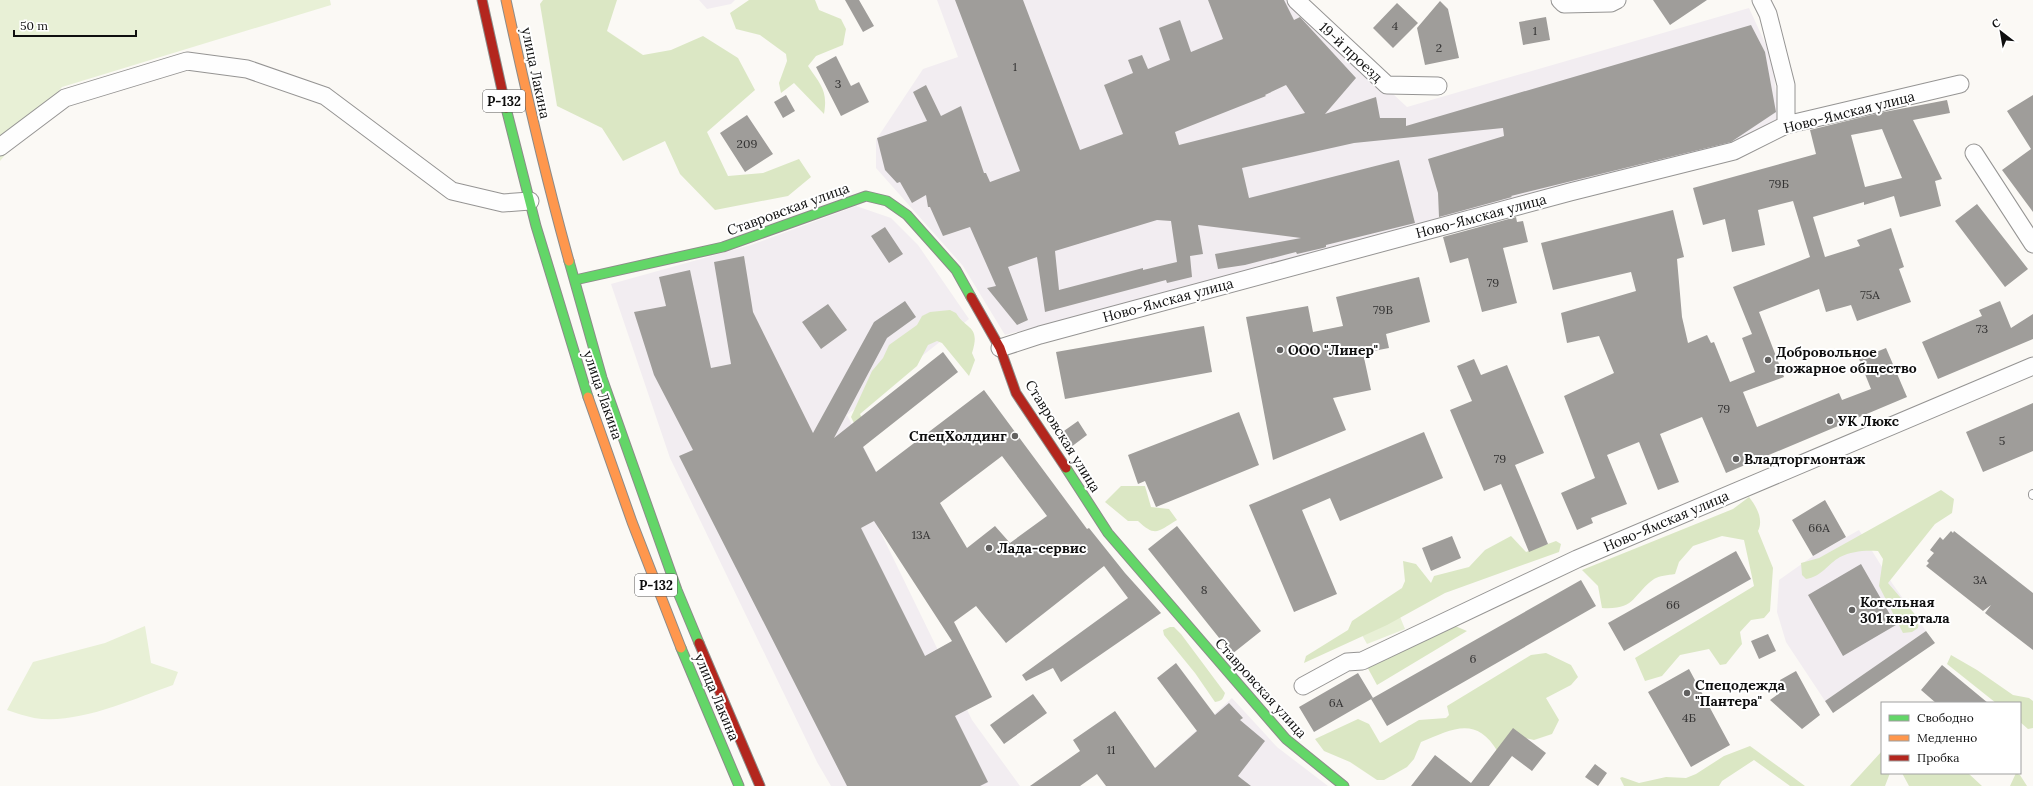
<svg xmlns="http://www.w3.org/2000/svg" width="2033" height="786" viewBox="0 0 2033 786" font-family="Lora,serif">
  <rect width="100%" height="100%" fill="#fbf9f5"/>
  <path fill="#f2edf1" d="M699,0h36l-4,4 -24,5z
    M937,0h355l115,107 342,-99 23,50 7,62 -44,25 -730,190 -42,-69 -87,-98v-28l47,-71 35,-12z
    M856,206l35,12 27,27 51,74 -122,96 42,81 -11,31 94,193 48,66h-189l-14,-24 -147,-304 -59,-174 140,-39z
    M1859,530l33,53 34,48 -101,70 -39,-59 -9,-30 2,-32 34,-24z
    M1232,698l45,49 51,39h-193z"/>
  <path fill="#e8f0d6" d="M0,0h330l1,5 -269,82 -62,74z
    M1396,607l9,22 -38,15 -10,-18z
    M145,626l6,37 27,9 -5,13c-40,14 -95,40 -139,33 -9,-2 -18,-5 -27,-8l26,-48 72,-19z"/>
  <path fill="#dbe7c4" d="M543,0h74l-10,31 36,24 28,-5 32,-14 35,22 17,32 -48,42 21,44 35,-3 36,-14 12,18 -23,19 -73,14 -35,-36 -15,-33 -42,20 -21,-33 -45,-22 -17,-102z
    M749,0h66l4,10 22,9 5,10 -3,16 -27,11 -8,10c13,19 20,25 16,48l-30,-31 -13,10 -2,-10 8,-22 -1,-7 -26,-19 -24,-6 -6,-16z
    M950,310l6,3c10,17 25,12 16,40l3,7 -6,16 -27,-33 -5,-2 -9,4 -11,21 -57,48 9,20 -5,9 -13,-26 21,-46 11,-13 6,-13 28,-20 5,-9 8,-4z
    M1121,486h24l6,21 18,2 8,11c-19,11 -21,18 -39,1h-10l-23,-19z
    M1941,490l13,9 -2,14 -17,11 -47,59 31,36 -1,9 -6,4 -9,1 -24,-47 4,-27 -5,-8c-13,-1 -26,0 -38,6 -12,7 -19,20 -34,22l-4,-4 -1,-12 18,-5z
    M1749,497c7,9 15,22 9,34l15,37 -3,43 -6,7 -13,2 -11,12 2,12 -16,20 -6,1 -11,-16 -29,6 -18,21 -17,5 -10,-23 119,-72 -10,-46 -22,-4 -29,10 -14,16 -4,12c-7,1 -16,2 -21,5 -22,16 -18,31 -52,29l-4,-22 -16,-16 151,-61z
    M1511,536l15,16 30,-11 5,3 -2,8 -114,41 -58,32 -83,38 2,-7 42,-26 4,-9 50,-33 3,-7 -2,-20 13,3 15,19 3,-7 35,-9 16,-17z
    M1455,626l12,5 -90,54 -12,-22z
    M1170,627h4l7,7 44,59c-2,6 -3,8 -10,9l-20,-29 -31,-38 -1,-5z
    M1546,653l25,12 7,12 -7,8 -25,13 13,22 -7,14 -18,6 -18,-4 -18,16c-22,-37 -45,-23 -77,-10l-7,17 -7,8 -23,13h-7l-27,-18 -26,-11 -9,-12 43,-20 11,5 11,19 39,-23 27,-2 3,-3 -2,-9 84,-51z
    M1951,655l26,15 36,25 16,3 4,3v27l-5,1 -8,-7v-19h-24l-49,-39z
    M1750,746l55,40h-15l-36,-26 -32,21 -3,5h-95l-4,-8 2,-1 17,6 27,-6 20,1 10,-4 28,-18z
    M1882,751v22h8l-5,13h-35z
    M1902,773h66l14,13h-73z
    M2016,773l4,2 7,11h-17z"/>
  <path fill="#9f9d9a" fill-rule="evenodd" d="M845,0h14l15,26 -11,6z
    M955,0h68l57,150 43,-16 -19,-49 29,-12 -5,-13 14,-5 6,14 22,-9 -11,-32 21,-8 11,32 32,-13 -15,-39h76l10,20 6,-3 56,61 -31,36 51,-17 4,21h26v8l345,-101 14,27 11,60 -45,30 -220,54 1,1 -73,20 -1,-24 -10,-34 76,-23 -1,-8 -149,15 -112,25 7,30 150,-38 16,63 -89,22v2l-3,1 -26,6 -1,-2 -51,13 -27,4 -3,-15 86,-16 -103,-13 5,29 -13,2 2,21 -25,6 -1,-3 -121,32 -8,-55 -29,10 20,53 -11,5 -30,-37 9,-2 -26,-59 -27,9 -13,-29h-2l-2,-12 -14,8 -12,-21 -3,1 -12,-13 -8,-32 50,-17 -14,-29 13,-7 15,31 20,-10 23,67h2l4,9 30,-11zM1286,85l19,28 -126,32 -4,-13 91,-36 -1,-1zM1157,220l14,1 6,41 -34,8v-2l-84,22 -4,-39z
    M1653,0h54l-37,25z
    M1440,1l8,8 11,49 -34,7 -8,-37z
    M1397,3l21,20 -25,25 -20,-20z
    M1546,17l4,23 -27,5 -4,-23z
    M836,56l15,30 8,-4 10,20 -28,14 -25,-49z
    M786,95l9,16 -12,7 -9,-16z
    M2033,95v117l-31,-42 29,-21 -24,-38z
    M1947,100l3,13 -37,7 29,59 -7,2 6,25 -41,11 -6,-21 -30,9v-3l-51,15 12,40 35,-11 -3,-6 34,-12 13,39 -5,2 12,33 -54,19 -6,-16 -25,7 -7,-23 -60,23 25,65 -41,15 14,35 82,-34 3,7 29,-11 -12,-30 27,-11 21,49 -181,76 -24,-56 -42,17 19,48 -21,8 -19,-48 -32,13 20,49 -36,14 2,5 -16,7 -16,-37 34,-15 -31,-82 50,-23 -15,-37 -32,7 -6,-30 75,-22 -5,-19 -78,18 -12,-47 132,-33 11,47 -7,2 5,58 6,26 19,-8 4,8 3,-1 16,40 25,-10 -13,-34 10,-4 -19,-47 77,-30 -17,-56 -35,9 7,35 -33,7 -7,-33 -22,6 -10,-37 123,-34 -6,-24 69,-17zM1882,129l20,49 -37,9 -14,-52z
    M747,115l26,39 -28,18 -25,-39z
    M1977,204l51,65 -23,18 -50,-66z
    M1516,217l1,5 6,-1 5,21 -25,6 14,55 -35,9 -14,-54 -18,5 -7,-26z
    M885,227l18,27 -14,9 -18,-27z
    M744,256l9,56 60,121 61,-111 31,-21 11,16 -29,21 -53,100 109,-86 15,20 -95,75 13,25 108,-82 103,139 2,-1 36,45 36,40 -100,69 -8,-14 -27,13 -4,-6 106,-77 -24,-32 -98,77 -30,-37 -22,16 38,75 -37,19 33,66 -8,4h-133l-168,-330 14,-6 -39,-75 -20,-63 32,-6 -7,-29 31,-7 21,98 20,-4 -17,-102zM1002,456l45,60 -37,27 -15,-17 -28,22 -27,-45zM874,521l78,120 -27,15 -64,-128z
    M1419,277l11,45 -44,12 3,14 -26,5 8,37 -38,8 13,32 -73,30 -27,-143 62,-11 5,26 30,-6 -7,-29z
    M2000,301l11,27 22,-14v25l-95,40 -16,-37 60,-26 -3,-6z
    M828,304l19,26 -26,19 -19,-27z
    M1204,326l8,46 -147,27 -9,-47z
    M1474,359l7,16 26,-10 37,88 -29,12 33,79 -19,8 -28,-68 -17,7 -34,-81 22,-9 -15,-35z
    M2033,403v48l-50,21 -17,-40z
    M1239,412l20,53 -103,42 -11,-26 -7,3 -10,-29z
    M1078,421l9,14 -16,12 -10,-14z
    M1424,432l19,46 -103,43 -10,-23 -28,12 35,84 -43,18 -45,-107z
    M1825,500l21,37 -33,19 -21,-36z
    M1177,526l84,105 -29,23 -84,-105z
    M1951,531l2,2 1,-2 79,62v57l-48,-37 6,-8 -8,6 -57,-45 3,-3 -2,-2 7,-8 -4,-3 10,-13 3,3z
    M1452,536l9,22 -30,13 -9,-23z
    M1736,551l15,28 -127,72 -16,-28z
    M1861,564l35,61 -53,31 -35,-61z
    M1581,580l15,26 -209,120 -16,-27z
    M1926,631l9,12 -102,70 -8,-12z
    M1768,634l8,17 -17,8 -8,-18z
    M1176,663l39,52 14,-12 14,15 -3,2 25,21 -27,35 13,10h-145l-9,-12 -17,12h-50l50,-35 -7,-11 42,-29 40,57 42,-37 -40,-53z
    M1942,665l46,38h-52l-15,-13z
    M1689,669l41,76 -39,22 -43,-75z
    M1796,671l24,44 -18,14 -32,-29 14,-10 -4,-10z
    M1358,673l15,25 -59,34 -15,-25z
    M1033,694l14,19 -43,31 -14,-19z
    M1513,728l33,25 -14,18 -20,-15 -23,30h-78l24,-31 36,28z
    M1595,764l12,9 -9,13 -13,-9z"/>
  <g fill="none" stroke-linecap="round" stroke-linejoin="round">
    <defs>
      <path id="lane" d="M2033,495v-1"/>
      <path id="street" d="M1296,0l91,85 51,1
        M1560,0l4,4 47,-1 6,-3
        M1761,0l7,14 18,71v40
        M0,147l65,-49 122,-37 60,8 78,27 127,95 51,12 27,-2
        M1974,153l59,91
        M1000,348l40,-13 530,-143 164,-41 52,-26 174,-41
        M1303,686l44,-24 15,-1 215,-102 456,-193"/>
      <path id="fast" d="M506,108l30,118 52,171
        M569,261l33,117 75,212 22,53
        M575,280l148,-33 143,-51 21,5 20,14 49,55 15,27
        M1066,468l42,65 178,206 58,47
        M681,648l58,138"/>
      <path id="slow" d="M506,0c19,88 39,175 63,261
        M588,397l44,125 49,126"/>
      <path id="jam" d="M482,0l24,108
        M971,297l29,51 16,45 50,75
        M699,643l61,143"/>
    </defs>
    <use href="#lane" stroke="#959493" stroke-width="10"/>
    <use href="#street" stroke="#959493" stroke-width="19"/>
    <use href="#fast" stroke="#8c8b89" stroke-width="11"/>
    <use href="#slow" stroke="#8c8b89" stroke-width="11"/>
    <use href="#jam" stroke="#8c8b89" stroke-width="11"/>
    <use href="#lane" stroke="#fefefe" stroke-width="8"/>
    <use href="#street" stroke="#fefefe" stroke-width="17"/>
    <use href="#fast" stroke="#63d668" stroke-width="9"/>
    <use href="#slow" stroke="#ff974d" stroke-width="9"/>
    <use href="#jam" stroke="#b3261e" stroke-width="9"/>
  </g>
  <g fill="#626160" stroke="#fff" stroke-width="1.5">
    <circle cx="1280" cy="350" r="4"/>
    <circle cx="1768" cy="360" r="4"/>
    <circle cx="1830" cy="421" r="4"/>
    <circle cx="1015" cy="436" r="4"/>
    <circle cx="1736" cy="459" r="4"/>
    <circle cx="989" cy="548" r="4"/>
    <circle cx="1852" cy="610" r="4"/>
    <circle cx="1687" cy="693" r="4"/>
  </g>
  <g text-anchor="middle" stroke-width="4" stroke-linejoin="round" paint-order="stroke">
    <g font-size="12" fill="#333232">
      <text x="1395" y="30">4</text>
      <text x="1535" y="35">1</text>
      <text x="1439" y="52">2</text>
      <text x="1015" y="71">1</text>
      <text x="838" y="88">3</text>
      <text x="747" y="148">209</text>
      <text x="1779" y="188">79Б</text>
      <text x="1493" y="287">79</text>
      <text x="1870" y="299">75А</text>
      <text x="1383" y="314">79В</text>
      <text x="1982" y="333">73</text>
      <text x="1724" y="413">79</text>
      <text x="2002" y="445">5</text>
      <text x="1500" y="463">79</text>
      <text x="1819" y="532">66А</text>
      <text x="921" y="539">13А</text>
      <text x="1980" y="584">3А</text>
      <text x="1204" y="594">8</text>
      <text x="1673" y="609">66</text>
      <text x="1473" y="663">6</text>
      <text x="1336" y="707">6А</text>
      <text x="1689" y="722">4Б</text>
      <text x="1111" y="754">11</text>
    </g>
    <g fill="#fff" stroke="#575757" stroke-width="1">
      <rect x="483" y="90" width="42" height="22" rx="3"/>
      <rect x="635" y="574" width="42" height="22" rx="3"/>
    </g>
    <g font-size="13" font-weight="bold" fill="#0f0f0f">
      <text x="504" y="106">Р-132</text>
      <text x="656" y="590">Р-132</text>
    </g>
    <g font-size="14" fill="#0f0f0f" stroke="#fff">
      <text transform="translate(1351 52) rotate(43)" y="5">19-й проезд</text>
      <text transform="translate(536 73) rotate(78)" y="5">улица Лакина</text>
      <text transform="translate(1849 112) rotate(-14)" y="5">Ново-Ямская улица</text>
      <text transform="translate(788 209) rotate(-20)" y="5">Ставровская улица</text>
      <text transform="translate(1481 216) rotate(-15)" y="5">Ново-Ямская улица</text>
      <text transform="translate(1168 300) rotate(-15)" y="5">Ново-Ямская улица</text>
      <text transform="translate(603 395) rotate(71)" y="5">улица Лакина</text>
      <text transform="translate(1063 436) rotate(58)" y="5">Ставровская улица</text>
      <text transform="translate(1666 521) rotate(-23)" y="5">Ново-Ямская улица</text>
      <text transform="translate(1261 688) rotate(48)" y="5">Ставровская улица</text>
      <text transform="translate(717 697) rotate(67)" y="5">улица Лакина</text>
    </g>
    <g font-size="14" font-weight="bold" fill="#0f0f0f" stroke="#fff" text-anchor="start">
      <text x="1288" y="355">ООО "Линер"</text>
      <text x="1776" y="357">Добровольное<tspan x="1776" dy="16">пожарное общество</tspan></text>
      <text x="1838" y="426">УК Люкс</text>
      <text x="1007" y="441" text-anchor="end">СпецХолдинг</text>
      <text x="1744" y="464">Владторгмонтаж</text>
      <text x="997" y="553">Лада-сервис</text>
      <text x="1860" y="607">Котельная<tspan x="1860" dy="16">301 квартала</tspan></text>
      <text x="1695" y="690">Спецодежда<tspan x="1695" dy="16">"Пантера"</tspan></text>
    </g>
  </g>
  <rect x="1881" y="702" width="140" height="72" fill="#ffffff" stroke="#9f9f9f"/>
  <rect x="1889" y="715" width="20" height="6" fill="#63d668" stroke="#9f9f9f"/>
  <text x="1917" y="722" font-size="12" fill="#0f0f0f">Свободно</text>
  <rect x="1889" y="735" width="20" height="6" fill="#ff974d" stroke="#9f9f9f"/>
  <text x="1917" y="742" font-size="12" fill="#0f0f0f">Медленно</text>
  <rect x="1889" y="755" width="20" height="6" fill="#b3261e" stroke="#9f9f9f"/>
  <text x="1917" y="762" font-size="12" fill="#0f0f0f">Пробка</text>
  <g transform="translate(2001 32) rotate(329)" stroke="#ffffff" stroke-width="3" paint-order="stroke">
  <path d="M0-3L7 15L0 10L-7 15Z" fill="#0f0f0f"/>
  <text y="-6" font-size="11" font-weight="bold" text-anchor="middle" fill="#0f0f0f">С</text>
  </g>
  <path d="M14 30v6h122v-6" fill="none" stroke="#0f0f0f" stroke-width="2"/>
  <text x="20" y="30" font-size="12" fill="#0f0f0f" stroke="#ffffff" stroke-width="3" paint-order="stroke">50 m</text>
</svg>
